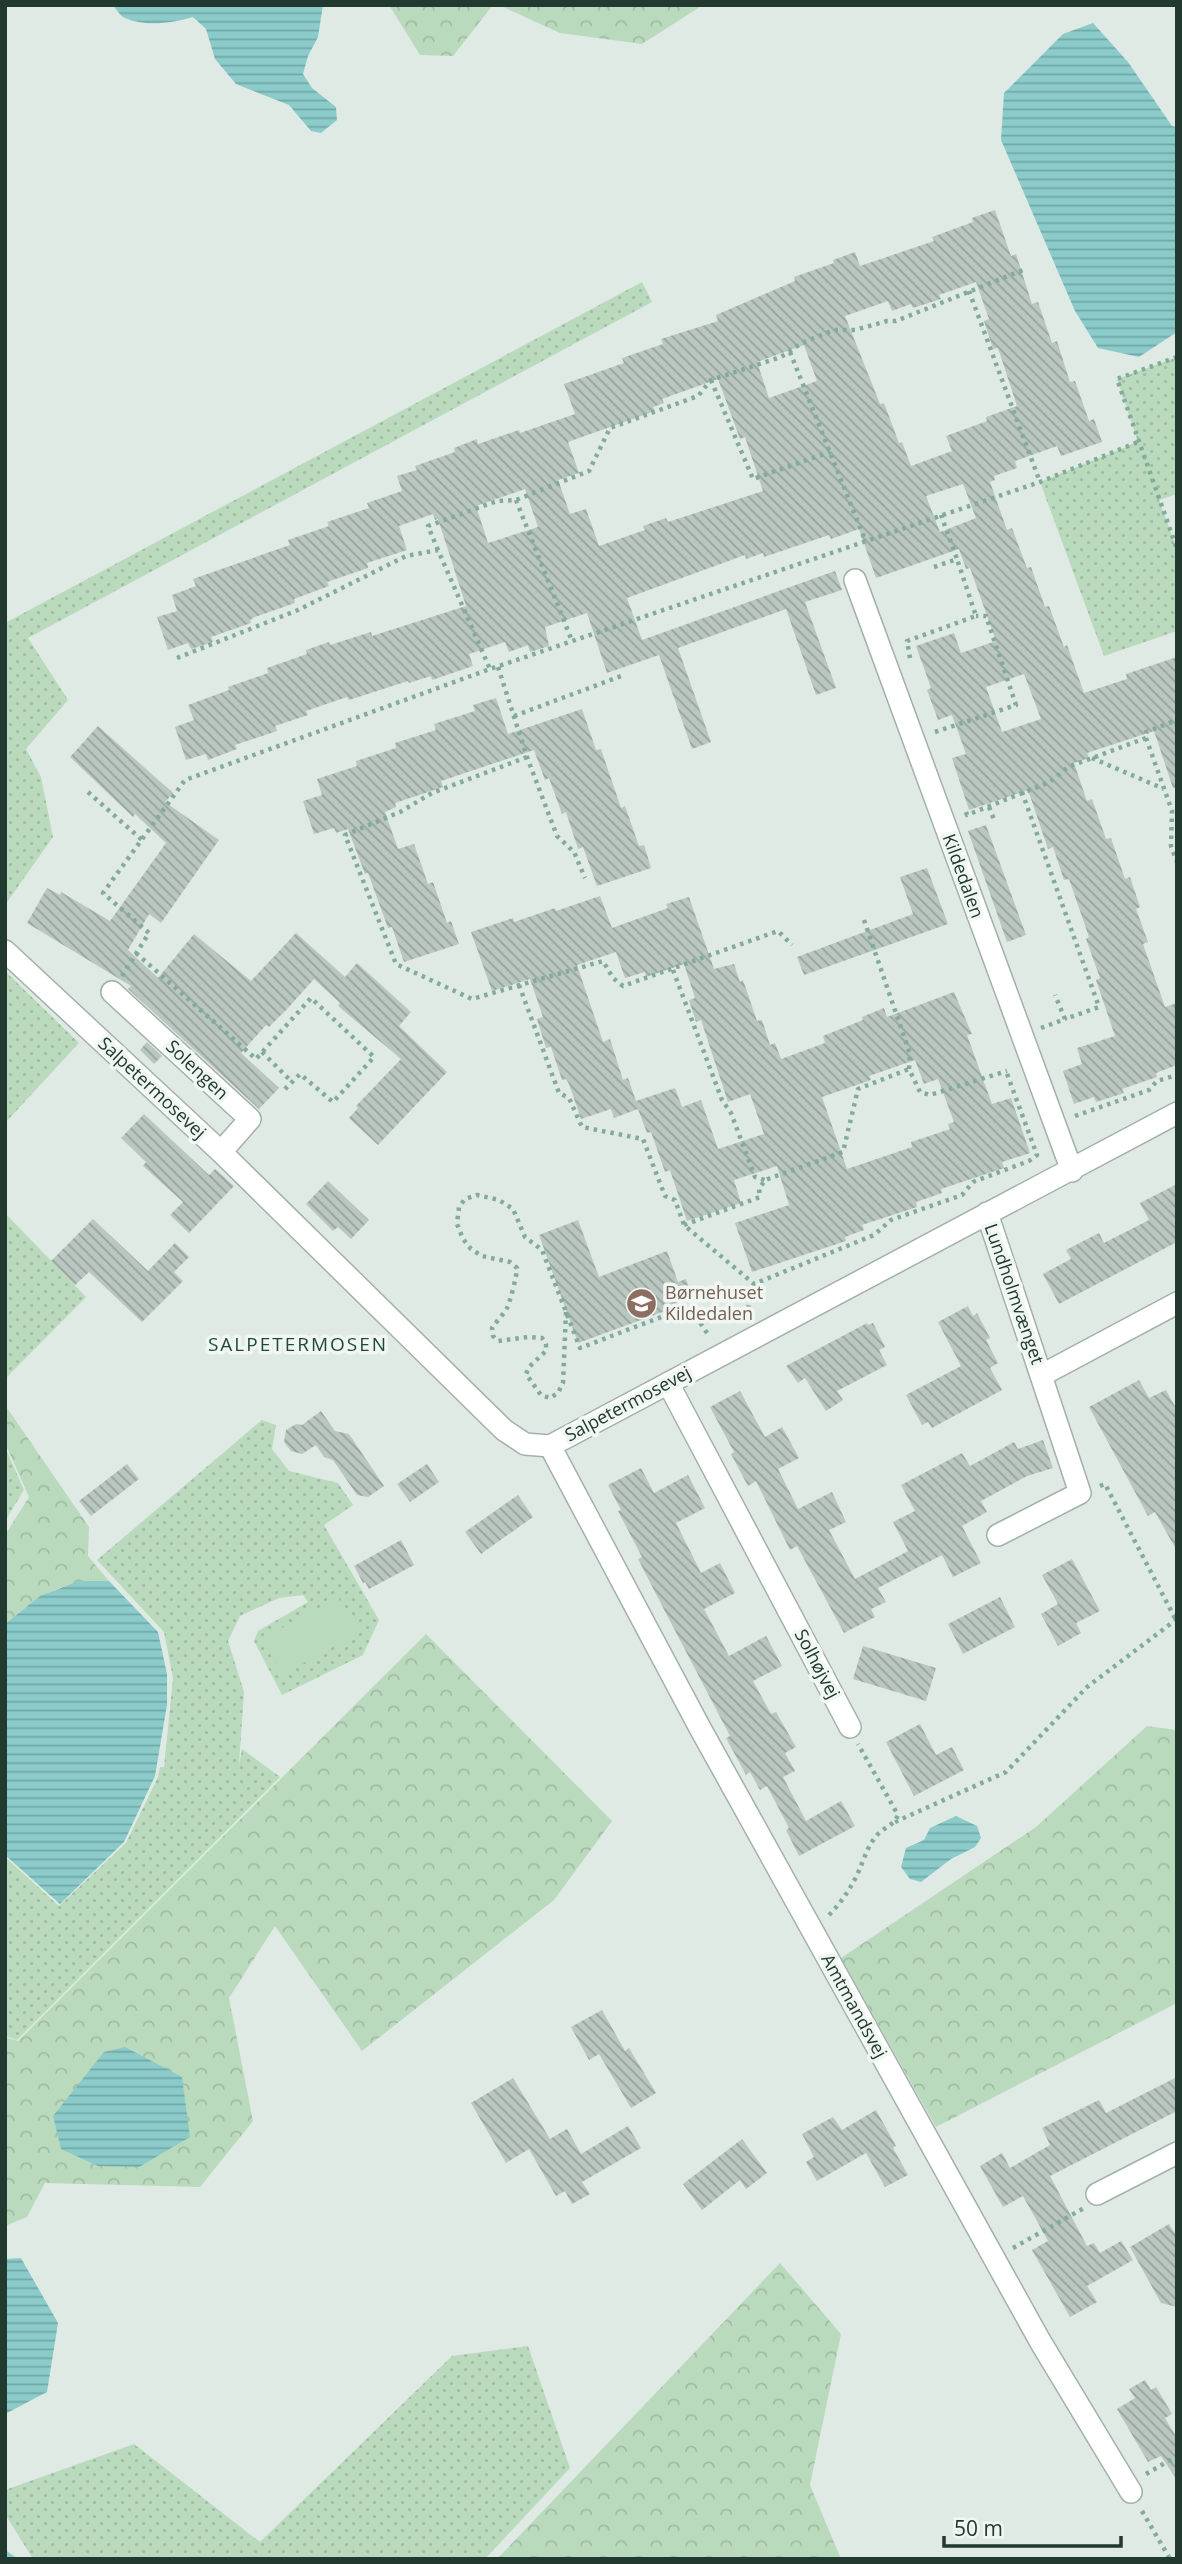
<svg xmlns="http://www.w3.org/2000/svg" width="1182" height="2564" viewBox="0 0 1182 2564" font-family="'Open Sans',sans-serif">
  <defs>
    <pattern id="grass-dots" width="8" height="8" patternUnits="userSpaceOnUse" patternTransform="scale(1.75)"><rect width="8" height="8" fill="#badabd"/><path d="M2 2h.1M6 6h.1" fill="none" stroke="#a0bca3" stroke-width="1.8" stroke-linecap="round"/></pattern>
    <pattern id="forest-crowns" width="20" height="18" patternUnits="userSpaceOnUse" patternTransform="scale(1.75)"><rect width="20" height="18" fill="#badabd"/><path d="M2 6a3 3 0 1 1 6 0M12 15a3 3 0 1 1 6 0" fill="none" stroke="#a0bca3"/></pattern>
    <pattern id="water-rules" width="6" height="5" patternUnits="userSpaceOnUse" patternTransform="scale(1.75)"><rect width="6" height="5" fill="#8bcccb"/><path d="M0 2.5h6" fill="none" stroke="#71a7a5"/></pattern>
    <pattern id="building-back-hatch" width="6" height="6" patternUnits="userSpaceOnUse" patternTransform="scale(1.75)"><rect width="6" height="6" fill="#b9c7bf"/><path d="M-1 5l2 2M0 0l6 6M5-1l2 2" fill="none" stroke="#96a39c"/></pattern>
  </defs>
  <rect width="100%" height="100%" fill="#e0eae4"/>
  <path fill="url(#grass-dots)" d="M642,282l10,20 -624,336 40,62 -42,49 15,28 12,60 -48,68v-282z
    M1177,357v137l-18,6 18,49v82l-73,25 -64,-174 98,-40 -21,-63z
    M5,971l74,72 -74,80z
    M5,1213l81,84 -81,82z
    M262,1420l14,5 -4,24 17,22 49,12 15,22 -29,20 55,95 -16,35 -81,40 -28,-54 4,-10 50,-29 -5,-7 -24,3 -39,18 -12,25 16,51 -5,73 3,-16 38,28 -263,263 -12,-4v-179l54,49 67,-63 32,-66 2,-10h4l9,-89 -9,-46 -67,-72z
    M5,1447l19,43 -19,31z
    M528,2346l42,122 -85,91h-452l-28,-45v-24l129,-46 126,98 192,-186z"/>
  <path fill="url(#forest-crowns)" d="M389,5h104l-40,51 -33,-1z
    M499,5h204l-61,39 -82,-11z
    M5,1405l84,122 -1,29 21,25c-50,0 -66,12 -104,43v-89l24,-38 -24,-54z
    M426,1634l186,187 -58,79 -192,151 -87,-125 -46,72 24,123 -53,66 -155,-4 -18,34 -22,9v-189l13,4z
    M1147,1726l30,4v273l-241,124 -95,-169 195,-131z
    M780,2263l61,71 -31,151 31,74h-344z"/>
  <path fill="#badabd" d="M338,1597l20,36 -76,42 -20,-36z"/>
  <path fill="url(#water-rules)" d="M113,5h210l-5,32 -10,19 -5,18 9,14 24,19 1,13 -16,13 -10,-2 -22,-26 -53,-21 -21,-25 -9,-30 -13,-12c-20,6 -48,10 -68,1 -5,-2 -9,-9 -12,-13z
    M1093,23l35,39 44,64 5,1v205l-38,25 -41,-9 -23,-37 -74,-171 3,-47 59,-59z
    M79,1581h30l49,51 9,42v31l-12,71 -31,66 -64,62 -55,-49v-231l35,-28z
    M956,1816l21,10 4,12 -6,9 -24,12 -30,23 -11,-3 -9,-12 5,-19 18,-8 6,-12z
    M125,2047l57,30 8,60 -51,30 -41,-1 -37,-17 -8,-33 51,-64z
    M21,2258l37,65 -11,69 -40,21 -2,-2v-152z"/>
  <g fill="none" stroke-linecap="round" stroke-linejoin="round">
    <path stroke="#8bcccb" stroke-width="7" d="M5,2554l7,5"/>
  </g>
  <path fill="url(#building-back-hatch)" fill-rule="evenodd" d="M995,210l16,46 5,-2 16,50 6,-2 14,41 5,-2 13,41 5,-1 14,40 5,-2 8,23 -41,14 -4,-10 -42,15 2,7 -23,8 1,4 -5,2 17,48 5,-2 15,40 4,-1 14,40 4,-1 15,41 3,-2 17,48 43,-14 -1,-5 51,-17v131h-4l-19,-57 -67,22 2,5 -15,5 13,38 5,-2 14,40 5,-1 14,41 5,-2 10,30 -4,2 12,33 -5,2 22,63 12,-4v62l-21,8 1,4 -35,12 2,4 -28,9 -2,-5 -20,7 -11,-33 19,-7 -5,-16 38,-12 -19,-56 4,-2 -14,-39 3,-2 -20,-58 -5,1 -11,-33 -5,2 -20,-59 -59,20 -17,-52 14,-4 -14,-39 -14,5 -11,-30 4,-2 -15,-42 38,-13 7,20 35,-12 -26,-73 -4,1 -7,-20 -83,29 -17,-49 -28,10 -2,-4 -65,22 -1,-4 -17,6 -1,-4 -118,43 15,42 193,-69 7,19 -37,12 31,86 -20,7 -30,-86 -108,39 33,94 -19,7 -33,-94 -52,18 -20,-60 -42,14 4,19 -19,6 -2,-7 -19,7 -4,-10 -36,12 4,12 -41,14 -1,-4 -22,7 -1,-2 -59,19 -2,-3 -41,14 2,4 -33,11 2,5 -42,14 2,4 -29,11 -2,-6 -20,6 -11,-33 19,-7 -6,-15 41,-15 -1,-3 40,-14 -1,-5 40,-14 -1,-4 23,-8 1,3 41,-13 1,4 94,-30 -28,-87 -3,1 -2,-6 -34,12 8,24 -40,13 1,5 -41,14 2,4 -35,13 1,4 -40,14 -5,3 1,3 -40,14 2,5 -22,7 -3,-6 -20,7 -11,-33 20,-6 -5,-16 24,-9 -3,-7 97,-34 -2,-5 41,-14 -2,-4 42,-14 -2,-5 35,-12 -5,-15 20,-6 -2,-4 40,-14 -1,-4 23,-9 1,5 41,-14 1,3 55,-19 -11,-30 60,-21 -2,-5 41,-14 -2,-5 57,-18 -2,-6 79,-34 -1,-4 40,-14 -1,-3 22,-8 5,14 74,-25 -2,-4 41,-15 -1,-4zM976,282l13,37 -5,2 9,28 5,-1 19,58 -31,11 1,4 -41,15 6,15 -41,15 -9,-24 -3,1 -15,-40 -4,1 -35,-88 43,-15 4,10 19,-7 2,4 28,-9 -2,-4zM804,345l13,36 -48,17 -12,-36zM718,379l22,60 5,-2 18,54 -95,31 -2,-4 -23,8 2,4 -46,16 -13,-37 -16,5 -12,-34 21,-7 -11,-31 87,-31 -2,-4 11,-4 -2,-4zM963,484l13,34 -36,14 -14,-36zM525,489l13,38 -50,16 -12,-37zM1024,674l17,45 -39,13 -16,-45z
    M496,698l12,36 74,-25 14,41 5,-1 20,59 4,-2 14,40 5,-1 7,23 -54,18 -14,-39 -5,2 -12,-37 -4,2 -13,-36 -4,2 -11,-30 -93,31 2,6 -48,16 1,4 -11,5 13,37 16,-5 14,40 5,-2 14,41 4,-2 8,23 -55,18 -12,-35 -4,1 -20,-55 -3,1 -17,-45 -12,4 -2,-5 -20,6 -11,-33 19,-6 -5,-16 40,-13 -1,-5 40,-13 -1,-5 41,-13 -2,-6 41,-13 -2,-6z
    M98,726l75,67 -8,9 54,38 -58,83 -12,-9 -21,36 30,28 36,-44 57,47 45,-48 49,44 12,-14 54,49 -12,14 48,46 -69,73 -29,-27 9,-10 -2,-2 45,-47 -63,-53 2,-3 -26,-24 -26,29 -19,19 -3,-2 -25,28 38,35 -20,21 -131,-120 3,-3 -104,-63 20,-35 13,7 1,-3 49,29 56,-78 -31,-29 -2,3 -63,-60z
    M986,825l40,110 -19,7 -39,-111z
    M927,868l21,56 -144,51 -7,-18 116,-43 -13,-37z
    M600,896l12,32 56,-20 -2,-4 23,-7 25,72 20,-5 6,18 3,-2 14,41 5,-1 8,25 5,-2 6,16 44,-16 -2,-7 40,-16 -1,-3 22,-9 3,9 67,-25 18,42 -5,1 25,69 19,-6 19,55 -28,9 2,6 -63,21 1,4 -26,9 1,5 -55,18 2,5 -19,7 1,4 -94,31 -17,-49 54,-18 -12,-39 -43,14 7,23 -54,18 -17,-51 -5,2 -14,-40 -4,1 -9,-24 -24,9 -3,-9 -30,10 -12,-35 -3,-5 -4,1 -11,-33 -5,1 -9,-29 6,-2 -13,-38 -38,12 -21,-59 42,-14 1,4 41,-14 1,3zM616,952l9,26 20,-6 1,5 38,-13 11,34 -6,2 7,22 5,-2 27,82 22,-8 14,40 -46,15 -17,-49 -19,7 -7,-19 -39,13 -8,-23 -5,2 -13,-41 -7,3 -26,-77zM915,1060l9,24 14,-5 16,43 -6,2 2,5 -39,13 1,5 -65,22 -25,-72 49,-17 -2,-4z
    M147,1042l15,14 -8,8 -14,-14z
    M144,1114l65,61 6,-6 19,17 -45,47 -19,-18 13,-13 -40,-36 3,-4 -25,-24z
    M328,1181l41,39 -18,19 -13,-12 -5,4 -27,-27z
    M1177,1184v58l-118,62 -16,-30 28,-15 -5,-9 33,-17 5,10 45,-23 -9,-17z
    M93,1219l55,52 27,-28 14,14 -15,15 9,9 -41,41 -53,-50 -14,13 -24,-24z
    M578,1220l21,57 68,-26 11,31 8,-3 7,19 -26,9 1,3 -90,33 -39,-108z
    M968,1306l5,10 4,-3 13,25 -4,2 12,23 -8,5 12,22 -70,38 -4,-6 -6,3 -16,-30 55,-29 -23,-44z
    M867,1323l1,2 5,-2 12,24 -6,3 8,15 -50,26 6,9 -17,11 -21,-33 -7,5 -12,-17z
    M1139,1380l10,18 17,-8 11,20v141l-22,-39 -7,4 -59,-109z
    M740,1391l25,46 17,-10 17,31 -21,11 20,40 34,-17 14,30 -17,8 26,49 53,-28 -15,-29 22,-11 -14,-26 61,-32 8,13 44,-24 4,7 25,-9 10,28 -26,8 -46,25 6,11 -25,14 19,37 -28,14 -11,-22 -64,33 8,14 -15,7 4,8 -31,16 -47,-87 -7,4 -34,-69 -8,5 -17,-32 3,-2 -24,-45z
    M321,1411l14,20 14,3 35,52 -16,11 -11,-2 -24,-35 -9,-3 -8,-12 -14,9 -11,-3 -7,-9 2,-12 10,-6 6,1z
    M127,1464l12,15 -48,37 -12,-15z
    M427,1464l12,18 -29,20 -13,-18z
    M641,1468l13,25 34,-18 17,33 -29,15 25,50 19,-10 15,30 -31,16 25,47 37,-20 16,30 -29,15 18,33 5,-2 20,35 -11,6 10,18 -12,6 23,44 35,-20 14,25 -56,30 -13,-26 3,-2 -22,-42 -7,4 -10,-18 -4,3 -20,-37 4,-2 -73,-140 -19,-37 4,-2 -24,-46 3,-1 -13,-25z
    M518,1495l15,22 -52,37 -16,-22z
    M401,1540l13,25 -45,24 -4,-7 -2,1 -9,-17z
    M1072,1559l28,52 -24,12 5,10 -23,13 -17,-32 17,-10 -16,-29z
    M1000,1597l15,30 -52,27 -15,-30z
    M863,1646l73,22 -10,33 -73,-22z
    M920,1724l16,31 16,-8 12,23 -50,26 -28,-54z
    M602,2010l23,41 4,-3 27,45 -25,15 -32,-54 -10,6 -18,-33z
    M1177,2077v34l-127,65 37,70 7,-3 6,10 21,-12 12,19 -46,26 10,16 -27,15 -38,-67 16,-9 -25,-45 -20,11 -23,-41 22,-13 8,15 40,-23 -8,-17 57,-28 7,13z
    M513,2078l37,61 17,-10 14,25 47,-28 13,22 -59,34 8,12 -18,10 -7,-13 -9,5 -27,-47 -23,14 -35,-60z
    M876,2110l20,36 -3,2 15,27 -23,12 -19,-34 -49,28 -11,-19 8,-5 -12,-23 31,-17 9,13z
    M742,2139l25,34 -21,16 -6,-9 -38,30 -19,-26z
    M1169,2224l8,13v70l-16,-4 -31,-56z
    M1145,2380l6,10 5,-3 16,27 -7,4 12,20v42l-16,-24 -13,6 -31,-53 18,-11 -6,-9z"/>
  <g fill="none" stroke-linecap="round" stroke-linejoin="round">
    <defs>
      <path id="minor" d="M855,580l217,591
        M5,951l216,201 283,278 21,14 25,2 627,-333
        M112,992l138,127 -29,33
        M987,1213l93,280 -82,42
        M1042,1375l135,-72
        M668,1383l182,344
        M550,1446l150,282 177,319 163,294 91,151
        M1097,2194l80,-41"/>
    </defs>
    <use href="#minor" stroke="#a3b1aa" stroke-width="24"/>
    <path stroke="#82ac98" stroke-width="4.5" stroke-dasharray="3.5 5" stroke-linecap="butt" d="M969,291l71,191
      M790,352l75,188
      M1177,357l-60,22 60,170
      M711,380l42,99 77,-27
      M516,500l56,141
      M438,550l-10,-24 69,-25 19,-1 73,-29 21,-43 88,-32 13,-16 70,-23 21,-14 32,-13h21l32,-9h9l127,-51
      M934,567l23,-8 -16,-44
      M177,658l121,-48 108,-54 32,-6 52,119
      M910,658l-3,-17 69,-25 -19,-57
      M498,667l29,90 30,79 17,16 11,26
      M514,716l110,-41
      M935,732l81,-27 -30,-89h-10
      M1146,738l26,73 -1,35 6,16
      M527,757l-95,36 -32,19 -55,23 51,129 76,35 131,-38 10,17 10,8 155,-55 14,14
      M1092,758l72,31
      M88,792l54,48
      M1022,792l77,215 -34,12
      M989,807l6,15
      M966,812l1,3 83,-33 18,-15 78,-29v-6l31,-12
      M864,920l46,134 -1,15 11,23 10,3 77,-24
      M136,953l120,106 55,-61 63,59 -41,45 -33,-28 -16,16
      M673,970l49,130 9,13 24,64 10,3
      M122,976l27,-43 -46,-40 82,-113 305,-111 550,-187 98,-40
      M519,985l40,108 10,5 13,29 61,12 22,57 10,4 9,25 70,59 120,-49 17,-15 71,-25 11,-13 56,-21 8,-6 -31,-84
      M1041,1028l24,-9 -10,-24
      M262,1052l30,30
      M1075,1116l74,-26 8,-9 20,-6
      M684,1225l76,-28 -1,-8 6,-9 78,-28 15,-63 51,-20
      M566,1312l-3,71 -5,10 -8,5 -9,-3 -15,-21 3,-7 17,-16v-7l-4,-6 -14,-1 -30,4 -5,-5 -1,-8c4,-6 11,-13 15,-20 3,-6 10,-33 10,-40l-7,-6 -28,-6 -11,-7 -8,-10 -6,-15 2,-17 6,-8 12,-4 22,5 14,9 12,28 17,13 38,98 105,-40 10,7 14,21
      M746,1317l8,-33
      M1100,1486l5,-2 71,136
      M895,1822l111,-50 81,-85 90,-68
      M829,1915c11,-11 19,-23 26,-36 8,-15 11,-32 23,-45 7,-7 16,-9 20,-19l-40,-71
      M1013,2248l71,-40
      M1146,2474l31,-18
      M1142,2511l28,48"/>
    <use href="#minor" stroke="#fff" stroke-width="21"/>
  </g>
  <defs>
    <symbol id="school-disc" viewBox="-11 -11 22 22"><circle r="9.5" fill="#8d6e63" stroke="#f0f7f2"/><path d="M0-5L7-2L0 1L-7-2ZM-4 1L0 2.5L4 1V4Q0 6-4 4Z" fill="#fff"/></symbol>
  </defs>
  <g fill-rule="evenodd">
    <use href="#school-disc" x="624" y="1286" width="35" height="35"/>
  </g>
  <g text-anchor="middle" stroke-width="7" stroke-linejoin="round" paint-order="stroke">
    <g font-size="18" fill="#22392f" stroke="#f0f7f2">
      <text transform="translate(963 876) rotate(70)" y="6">Kildedalen</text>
      <text transform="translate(197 1070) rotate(43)" y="6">Solengen</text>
      <text transform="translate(152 1088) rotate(43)" y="6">Salpetermosevej</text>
      <text transform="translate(1014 1294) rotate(71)" y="6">Lundholmvænget</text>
      <text transform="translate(628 1404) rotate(-28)" y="6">Salpetermosevej</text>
      <text transform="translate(817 1664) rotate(62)" y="6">Solhøjvej</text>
      <text transform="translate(854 2006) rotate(61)" y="6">Amtmandsvej</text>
    </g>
    <g font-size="18" fill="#785e54" stroke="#f0f7f2" text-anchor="start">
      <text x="665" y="1299">Børnehuset<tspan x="665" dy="21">Kildedalen</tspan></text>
    </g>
    <g font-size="19" letter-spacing="2" fill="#1f4a38" stroke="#f0f7f2">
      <text x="298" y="1351">SALPETERMOSEN</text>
    </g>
  </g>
  <rect width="1182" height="2564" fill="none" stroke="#22392f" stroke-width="14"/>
  <path d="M944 2536v10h177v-10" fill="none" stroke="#22392f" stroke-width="3.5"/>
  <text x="954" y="2536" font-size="21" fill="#22392f" stroke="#f0f7f2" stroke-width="5" paint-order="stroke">50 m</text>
</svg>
